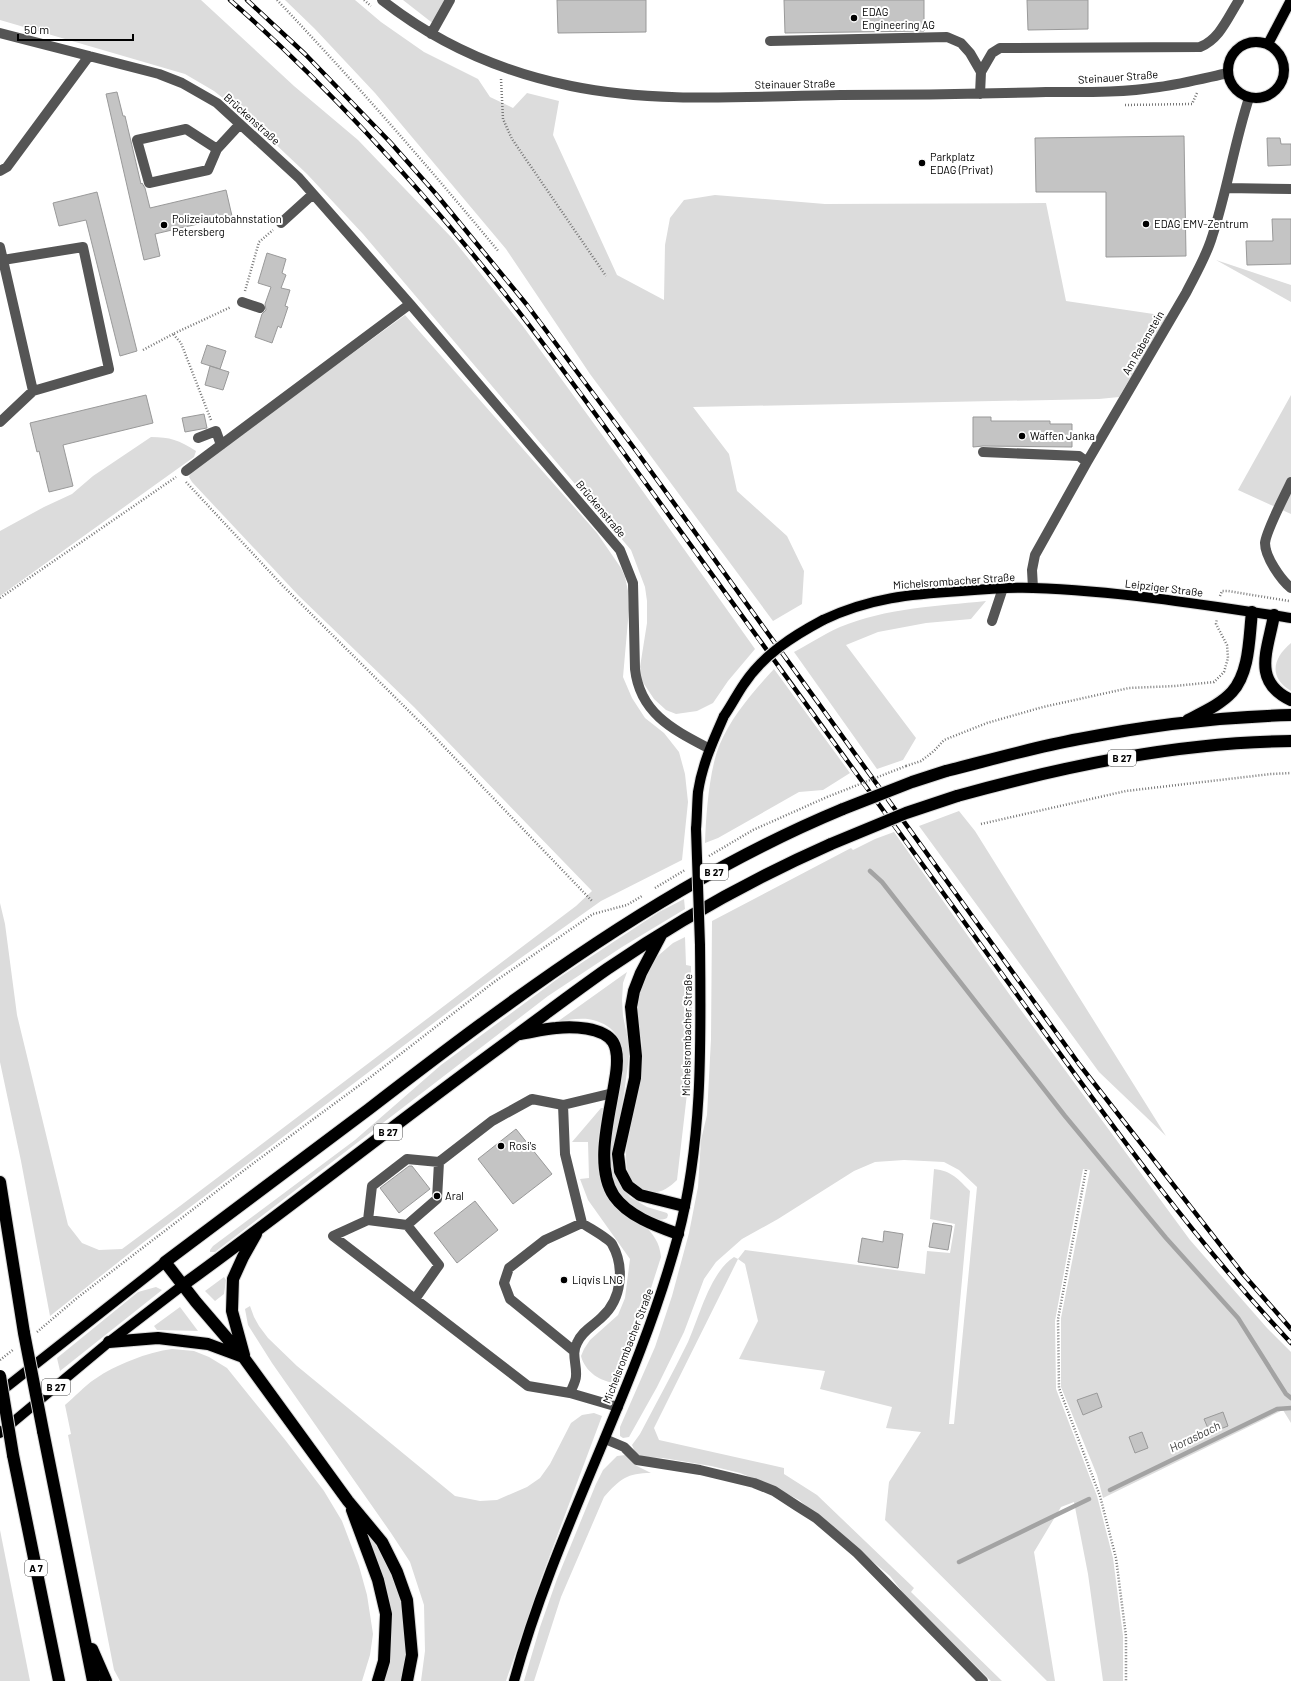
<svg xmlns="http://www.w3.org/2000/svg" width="1291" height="1681" viewBox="0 0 1291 1681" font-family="Barlow,sans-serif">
  <rect width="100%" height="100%" fill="#fff"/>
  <path fill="#dcdcdc" d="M0,0h201l93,86 64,54 94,98 70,87 105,144 128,180 -27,32 -15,22 -16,8 -21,3 -10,-4 -12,-11 -12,-18 -2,-14 7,-44v-22l-2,-14 -14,-37 -268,-316 -56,-60 -59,-56 -34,-27 -29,-17 -185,-54z
    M285,0h70l26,22 43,30 54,27 12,18 23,11 14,-15 32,8 -6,34 64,140 47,25 1,-55 5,-27 14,-18 31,-5 110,9 221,-1 20,98 101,15 -48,81 -20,2 -406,8 36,47 8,37 50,45 17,35 -2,33 -29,17 -183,-247 -84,-125 -131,-156 -61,-65z
    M403,0h44l-12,25z
    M1216,260l75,25v17z
    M405,315l192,218 24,35 4,9 3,14 1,18 -6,68 9,21 13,20 19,15 15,19 6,22 3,28 -6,58 -81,41 -96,68 -365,276 -90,71 -29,-155 -21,-99v-159l5,21 12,91 51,210 14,18 17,7 23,-1 58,-43 396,-300 16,-15 -178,-184 -115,-111 -93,-99 -14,-15 -3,-5 3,-7z
    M1291,395v119l-53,-24z
    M151,437c19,0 28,3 45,14l-2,6 -194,139v-65l44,-24 28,-13 21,-18z
    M986,601l-15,18 -45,4 -48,9 -32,13 70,93 -13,22 -26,9 -83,-117c15,-8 30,-18 46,-25 46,-19 97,-21 146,-26z
    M1291,643v48c-23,-14 -18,-33 0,-48z
    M774,669l76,104 -27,17 -24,2 -81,46 -13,5c1,-28 4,-71 14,-97 12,-29 34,-54 55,-77z
    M959,811l16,20 191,305 -67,-64 -180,-246z
    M894,832l118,166 178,242 77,88 24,24v71l-8,-13 -180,88 -6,-23 -36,-88v-69l29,-148 -7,-1 -28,152 1,68 41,107 16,62 10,78v45h-20l-15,-107 -14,-72 -13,5 -27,45 21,129h-8l-162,-161 4,-38 32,-50 -35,-4 6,-21 -72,-18 5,-18 -86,-12 19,-38 -13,-57 -7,-5 -84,169 5,12 125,28v6l33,21 97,93 -3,4 91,89h-11l-84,-83 -17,-22 -91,-76 -31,-16 -28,-11 -29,-7 -48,-8 -21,-1 -7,-5 -3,-7 8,-11c16,-31 33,-61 48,-92 11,-24 22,-70 46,-85l4,2 7,-9 180,24 2,-23 23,2 5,-29 -25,-5 4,-50c18,2 24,10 36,22l-21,233h5l23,-237 -18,-17 -15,-8 -40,-2 -29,2 -21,9 -76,48 -36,20 -26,23 -12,17 -20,53 -27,55 -28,50 -6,1 -3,-2v-9l35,-80 17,-51 17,-63 9,-46 3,-47 6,-25 4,-76 1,-118 139,-73 2,2 22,-11z
    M684,899l1,10 -63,38 -74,49 -333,256h-5v-2l3,-4 142,-106 86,-75 119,-88 99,-65z
    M685,937l1,28 5,1 1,57 -4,62 -11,95c-11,11 -25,18 -38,7 -4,-3 -8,-6 -10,-11 -3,-8 -3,-17 -3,-25l16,-91v-18l-6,-25 1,-30 16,-27 20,-17z
    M627,972l-4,11 -1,17 1,16 7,33 -6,45 -11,59 10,35 7,9 17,10 20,6 1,2 -1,3c-9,5 -22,-3 -30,-9 -11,-8 -22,-18 -26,-32 -2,-5 -1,-13 -1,-18 0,-8 -1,-17 0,-24 4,-35 35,-102 -17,-115 -11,-3 -25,0 -36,2z
    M601,1108h2c-4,25 -11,59 2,82 3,5 7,8 11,12 18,18 43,27 45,55l-26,81 -19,45c-15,-1 -31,-11 -35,-27l3,-7 6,-9 28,-25 7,-17 5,-39 -42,-59 -8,-21 9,-1 -1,-36h-16z
    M224,1277l2,3 -2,14 -9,7 -10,-10z
    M156,1287l6,3 -102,81 -3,-13 81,-66z
    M250,1306l4,11 5,9 9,12 29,28 158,130 25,5 17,-1 30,-13 13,-9 10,-14 21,-41 11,-8 12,-2 8,3 -61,163 -35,102h-85l4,-30 -1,-46 -14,-43 -19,-29 -119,-170 -24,-38 -3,-16z
    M180,1307l18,24 -41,-1 -3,-4z
    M172,1349l22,2 15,6 18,11 59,73 38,50 18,30 17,45 8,29 6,39 -3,21 -8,26h-242l-6,-11 -46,-235 3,-1 -6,-29c10,-8 19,-19 30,-26 20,-14 53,-27 77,-30z
    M626,1455l11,11 14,7c-24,0 -31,6 -47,24l-43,100 -27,84h-10l16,-54 17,-48 39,-95 7,-14 14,-14z
    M362,1521l28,43 14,41 2,50 -3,26h-22l7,-27z
    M0,1530l30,151h-30z"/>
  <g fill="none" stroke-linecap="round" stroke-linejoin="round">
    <path stroke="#a3a3a3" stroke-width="4.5" d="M870,871l12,11 183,234 101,122 72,80 48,76 5,4
      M1110,1490l167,-81 14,-1
      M959,1562l130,-63"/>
  </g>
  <path fill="#c4c4c4" stroke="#999" d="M557,0h89v32l-88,1z
    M784,0h140v31l-139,2z
    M1027,0h61v29l-60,1z
    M117,92l6,24h2l16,68 1,-1 3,5 5,20 76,-18 6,26 -77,18 5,22 -16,4 -38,-166z
    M1184,136l2,120 -80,1v-65h-70l-1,-54z
    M1267,138h13l1,6h10v21l-23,1z
    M97,192l40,159 -17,5 -34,-136 -27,6 -6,-23z
    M1272,219h19v45l-44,1 -1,-24h27z
    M267,253l19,6 -4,14 4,2 -5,13 9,2 -5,16 3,1 -7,21 -3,-2 -6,17 -17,-6 7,-23 4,-4 -1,-6 6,-17 -13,-4z
    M207,345l19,6 -6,18 -19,-6z
    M210,366l19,6 -6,18 -18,-5z
    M146,395l7,28 -90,22 10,41 -24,6 -10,-41 -2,1 -7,-29z
    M204,414l3,14 -22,4 -3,-14z
    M973,417h18v4h59v3h22v23l-89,-1 -10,1z
    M516,1129l36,45 -39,30 -35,-45z
    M409,1166h3l18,23 -31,24 -19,-25z
    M475,1201l23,29 -41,33 -23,-30z
    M933,1223l19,3 -4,24 -19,-3z
    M884,1231l19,3 -5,34 -40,-6 4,-24 21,4z
    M1097,1393l5,14 -19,8 -6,-15z
    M1223,1412l5,14 -18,7 -6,-14z
    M1142,1432l6,16 -13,5 -6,-16z"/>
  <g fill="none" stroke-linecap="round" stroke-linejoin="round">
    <defs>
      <path id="major" d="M1228 70a28 28 0 1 1 56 0a28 28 0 1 1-56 0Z
        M1268,44l23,-44
        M823,620c46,-22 88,-26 138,-29 24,-2 48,-4 72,-3 87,3 173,17 258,30
        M696,829c1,-12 1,-25 2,-37 4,-27 15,-51 26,-76
        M0,1392l165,-130
        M0,1433l109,-91 74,-57
        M514,1681c42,-153 123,-292 164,-445 25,-95 23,-194 22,-291"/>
      <path id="highway" d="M1274,615c-6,35 -23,66 17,85
        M1188,720c15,-8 32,-15 44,-28 18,-20 17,-55 20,-80
        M946,771c44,-11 89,-24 133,-32 70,-14 141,-22 212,-24
        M957,796c108,-30 221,-54 334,-55
        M661,935l-20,38 -7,18 -3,16 5,49 -1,22 -17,76 2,17 8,15 12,9 44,11
        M520,1034c12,-2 24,-5 36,-6 16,-2 47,-1 57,14 6,10 4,27 2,38 -5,34 -21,86 -1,116 14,20 42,30 64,38
        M0,1182l24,151
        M183,1285c113,-82 222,-169 335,-251 30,-22 59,-44 89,-65 70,-48 147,-91 224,-125
        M109,1342l49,-4 50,6 35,13
        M244,1355l-12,-44 1,-32 10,-22 13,-23
        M43,1431l50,250
        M13,1455l46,226
        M352,1510l26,70 8,34 -2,47 -6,20
        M92,1649l14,32
        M407,1681l5,-26 -5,-55 -10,-28 -15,-30 -34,-41 -104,-143 -48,-56 -31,-40c68,-51 136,-102 204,-153 148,-114 300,-228 474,-300"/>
    </defs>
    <use href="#major" stroke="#dbdbdb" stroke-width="12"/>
    <use href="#highway" stroke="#dbdbdb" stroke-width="14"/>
    <path stroke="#777" stroke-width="2.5" stroke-dasharray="1 2" stroke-linecap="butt" d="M277,0c77,81 150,165 222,252
      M364,0l7,6
      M501,79l2,40 9,20 94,137
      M1125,105l67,-1 5,-11
      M245,291l14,-49 14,-12
      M143,350l30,-16
      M211,420l-30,-77 -8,-9 58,-27
      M186,482l97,104 143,142 166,173
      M1220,596l2,-5h6l61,10
      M0,598l176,-121
      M906,766l15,-5 13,-10 10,-11 43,-17 56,-16 86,-19 46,-2 39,-4 10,-10 4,-14 -1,-13 -11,-21 1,-5
      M981,824l145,-33 145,-17 20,-1
      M709,856l44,-26 74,-33
      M655,888l30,-18
      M1086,1170l-28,149 1,69 41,108 16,62 10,78v45
      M37,1332l40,-34 174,-133 121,-89 122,-94 99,-68 34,-9 15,-9
      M0,1360l14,-11"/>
    <path stroke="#555" stroke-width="10" d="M382,0c56,44 120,72 189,86 87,18 181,10 270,9 68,0 137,-1 205,-3 37,0 76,1 113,-5 23,-3 46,-9 69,-14
      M0,33l159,41 23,9 35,20 82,75 111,126 210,246 13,33 2,86c5,45 39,61 75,80
      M431,34l19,-34
      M770,41l177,-4 14,6 9,10 11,19 -1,22
      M981,72l11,-19 8,-5 200,-1c20,-8 28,-30 39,-47
      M217,149l-31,-20 -49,11 12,43 59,-13 9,-21 23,-25
      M0,171l7,-4 82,-111
      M1226,188l65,1
      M281,223l32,-29
      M0,247l33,144 76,-22 -26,-122 -80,13
      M242,302l18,6
      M0,422l33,-31
      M198,438l18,-7 5,14
      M983,452l96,4 8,6
      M186,471l224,-167
      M1291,482c-6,13 -25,49 -26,61 0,14 16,37 26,45
      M1033,588l-1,-18 3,-15 52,-93 99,-169c9,-18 20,-36 26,-56 15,-45 22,-93 37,-139
      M992,621l11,-33
      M613,1093l-50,12 -31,-6 -40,22 -53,41 -2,37 -30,26 -39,-5 -35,16 195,150 42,7 48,14
      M563,1105l2,49 17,69c7,5 26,15 30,21 13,23 10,55 -10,73 -9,9 -20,14 -25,26 -6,11 0,21 -1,33 0,5 -4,12 -6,17
      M368,1220l4,-34 35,-27 32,3
      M407,1225l32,40 -24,34
      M574,1351l-64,-52 -6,-16 5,-15 36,-28 37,-17
      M605,1439l19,8 13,13 63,10 54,13 20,8 23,15 19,12 41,35 126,128"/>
    <use href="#major" stroke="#000" stroke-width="10"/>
    <use href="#highway" stroke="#000" stroke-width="12"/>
    <defs>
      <path id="rail" d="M230,0c99,87 188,185 271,289 52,65 100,133 149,200 114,158 229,316 344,474 95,130 187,263 297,380
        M247,0l58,54 85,88 46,52 91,111 110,147 442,612 164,210 48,55"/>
    </defs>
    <use href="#rail" stroke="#000" stroke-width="4.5"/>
    <use href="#rail" stroke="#fff" stroke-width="3" stroke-dasharray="9" stroke-linecap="butt"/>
    <defs>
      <path id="major-bridge" d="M724,716c7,-10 13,-22 20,-32 19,-29 49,-48 79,-64
        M696,829l4,116"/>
      <path id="highway-bridge" d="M843,809l69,-27 34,-11
        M831,844l75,-31 51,-17
        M24,1333l19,98
        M0,1376l13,79"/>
    </defs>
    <use href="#major-bridge" stroke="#dbdbdb" stroke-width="12" stroke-linecap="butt"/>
    <use href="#highway-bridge" stroke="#dbdbdb" stroke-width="14" stroke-linecap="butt"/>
    <path stroke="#777" stroke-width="2.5" stroke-dasharray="1 2" stroke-linecap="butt" d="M827,797l79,-31"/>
    <use href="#major-bridge" stroke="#000" stroke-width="10"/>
    <use href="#highway-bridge" stroke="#000" stroke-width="12"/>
  </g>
  <g fill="#000" stroke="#fff" stroke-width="1.5">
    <circle cx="854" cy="18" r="4"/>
    <circle cx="922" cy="163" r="4"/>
    <circle cx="1146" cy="224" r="4"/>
    <circle cx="164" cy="225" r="4"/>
    <circle cx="1022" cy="436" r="4"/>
    <circle cx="501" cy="1146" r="4"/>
    <circle cx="437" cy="1196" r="4"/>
    <circle cx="564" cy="1280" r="4"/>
  </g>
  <g text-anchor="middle" stroke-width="4" stroke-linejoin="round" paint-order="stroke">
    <g fill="#fff" stroke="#4c4c4c" stroke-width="1">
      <rect x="1108" y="750" width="28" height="16" rx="3"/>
      <rect x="700" y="864" width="28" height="16" rx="3"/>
      <rect x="374" y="1124" width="28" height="16" rx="3"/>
      <rect x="42" y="1379" width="28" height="16" rx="3"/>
      <rect x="25" y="1560" width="22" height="16" rx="3"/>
    </g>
    <g font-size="10" font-weight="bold" fill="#000">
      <text x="1122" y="762">B 27</text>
      <text x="714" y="876">B 27</text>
      <text x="388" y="1136">B 27</text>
      <text x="56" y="1391">B 27</text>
      <text x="36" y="1572">A 7</text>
    </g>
    <g font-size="11" fill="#000" stroke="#fff" text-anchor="start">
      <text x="862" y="16">EDAG<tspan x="862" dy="13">Engineering AG</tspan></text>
      <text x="930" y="161">Parkplatz<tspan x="930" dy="13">EDAG (Privat)</tspan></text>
      <text x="172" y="223">Polizeiautobahnstation<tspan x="172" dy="13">Petersberg</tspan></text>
      <text x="1154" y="228">EDAG EMV-Zentrum</text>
      <text x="1030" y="440">Waffen Janka</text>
      <text x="509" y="1150">Rosi's</text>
      <text x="445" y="1200">Aral</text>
      <text x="572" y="1284">Liqvis LNG</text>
    </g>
    <g font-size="11" fill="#000" stroke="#fff">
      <text transform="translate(1118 77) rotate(-4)" y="4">Steinauer Straße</text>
      <text transform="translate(795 84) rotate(-1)" y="4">Steinauer Straße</text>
      <text transform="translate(252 119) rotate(42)" y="4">Brückenstraße</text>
      <text transform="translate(1143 343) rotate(-60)" y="4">Am Rabenstein</text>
      <text transform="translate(601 509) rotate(50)" y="4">Brückenstraße</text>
      <text transform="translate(954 581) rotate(-4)" y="4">Michelsrombacher Straße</text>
      <text transform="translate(1164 588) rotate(7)" y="4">Leipziger Straße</text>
      <text transform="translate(687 1035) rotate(-89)" y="4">Michelsrombacher Straße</text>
      <text transform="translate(628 1346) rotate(-69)" y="4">Michelsrombacher Straße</text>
    </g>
    <g font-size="12" font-style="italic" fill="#444" stroke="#fff">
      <text transform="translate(1195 1437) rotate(-26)" y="4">Horasbach</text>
    </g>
  </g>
  <path d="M18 34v6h115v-6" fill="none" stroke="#000000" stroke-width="2"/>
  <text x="24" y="34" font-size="12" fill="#000000" stroke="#ffffff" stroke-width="3" paint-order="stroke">50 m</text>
</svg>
